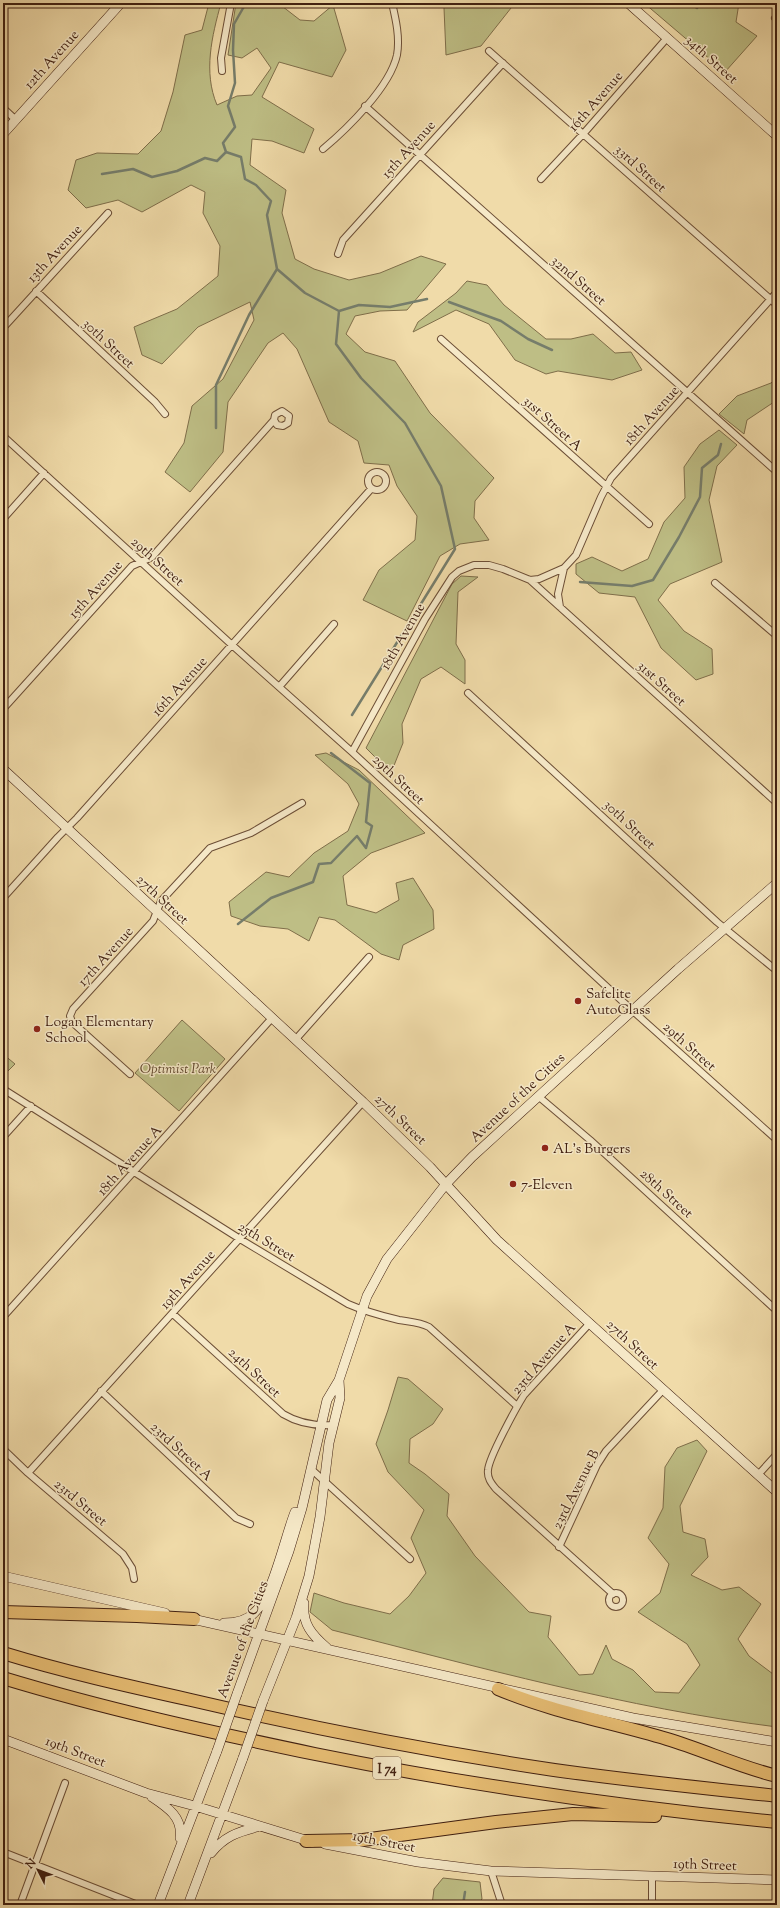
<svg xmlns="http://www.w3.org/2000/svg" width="780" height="1908" viewBox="0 0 780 1908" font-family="'Sorts Mill Goudy',serif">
  <rect width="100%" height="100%" fill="#f0dba9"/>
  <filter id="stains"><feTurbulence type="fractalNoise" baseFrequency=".005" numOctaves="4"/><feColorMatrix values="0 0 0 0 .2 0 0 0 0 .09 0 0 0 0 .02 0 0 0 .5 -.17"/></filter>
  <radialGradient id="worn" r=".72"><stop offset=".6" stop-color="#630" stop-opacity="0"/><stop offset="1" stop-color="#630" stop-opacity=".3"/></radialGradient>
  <path fill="#bebe85" stroke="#7f6e4a" d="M209,3h12c-9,33 -18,69 -4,102l20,-9 15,-1 19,-27 -14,-20 -15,10 -14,-3 8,-52h42l22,17 14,1 19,-16 13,45 -14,27 -53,-15 -17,35 52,32 -10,24 -32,-12 -20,-2 -2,26 36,25 -4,23 13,46 19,10 35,11 31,-7 41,-17 25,8 -39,46 -27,1 -25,5 -9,18 19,18 30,9 35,52 64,65 -19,23 -1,17 15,22 -29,4 -20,12 -33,65 -44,-21 16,-30 36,-30 2,-24 -20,-30 -8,-21 -25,-2 -6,-22 -29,-19 -32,-73 -14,-16 -15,10 -40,59 -5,50 -33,40 -25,-20 19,-29 8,-37 31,-27 31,-59 -4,-18 -52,25 -36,37 -20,-9 -8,-28 43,-18 41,-33 2,-30 -17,-33 2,-21 -14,-7 -49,27 -24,-12 -32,8 -18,-18 8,-30 21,-7 41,1 23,-23 12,-39 12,-57 17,-5z
    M446,3h69l-34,43 -35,9 -2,-47z
    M644,3h95l-3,19 21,14 -32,36z
    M467,281l20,4 17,20 42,34h25l22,-5 22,19 16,-1 11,18 -30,10 -54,-9 -12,3 -31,-14 -26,-36 -33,-14 -43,22 5,-10 38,-29z
    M777,378v22l-30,20 -3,14 -25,-20 18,-18 34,-13z
    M719,430l18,15 -20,21 -8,34 13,62 -52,22 -12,16 26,31 28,18 1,25 -17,6 -35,-32 -26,-51 -36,-4 -23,-19v-10l16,-7 30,14 26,-12 16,-37 21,-24 -1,-31 16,-23z
    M461,576l17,1 -20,15 -2,52 9,16v24l-24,-17 -20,12 -19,45 1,19 -12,30 -25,-25 86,-164z
    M326,753l33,17 66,63 -54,20 -28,23 4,29 29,8 23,-13 -3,-17 17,-5 20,32 1,19 -31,16 -4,15 -18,-6 -46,-34 -16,-3 -10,24 -21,-12 -28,-3 -29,-10 -2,-14 37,-30 23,5 25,-24 34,-22 11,-27 -11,-20 -33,-29z
    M182,1020l43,39 -46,52 -44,-38z
    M3,1054l12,10 -9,9 -3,-3z
    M398,1377l10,2 35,30 -10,15 -23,15 -1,24 16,11 24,20 -2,22 28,40 54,56 22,4 -3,21 31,38 14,-1 13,-29 6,14 21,11 22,22 24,1 21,-28 -13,-21 -49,-32 22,-19 9,-29 -21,-26 15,-30 2,-41 12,-19 20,-8 10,11 -27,55 3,26 22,7 3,18 -17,18 31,15 17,-3 22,17 -23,35 11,17 28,21v50c-151,-19 -298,-60 -445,-97l-22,-18 4,-19 30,10 46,11 19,-18 17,-23 -15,-35 13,-28 -36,-38 -12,-28 12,-34z
    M443,1878l37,4 2,17 -5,6h-45l2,-16z"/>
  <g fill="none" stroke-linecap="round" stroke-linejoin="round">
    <path stroke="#767d6b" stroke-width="2.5" d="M246,3l-12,21 -1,26 2,33 -7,23 7,21 -12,16 3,9 15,5 4,22 11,6 15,16 -4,14 10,54 28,24 34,18 -3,33 25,34 44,45 36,63 14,63 -103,166
      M690,3l7,5
      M102,174l31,-5 19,8 25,-6 28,-13 12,3 9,-9
      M449,302l52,19 27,18 24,11
      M339,311l20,-6 31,2 37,-8
      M216,428v-43l33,-70 28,-46
      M580,582l52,4 21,-6 26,-43 21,-40 2,-29 16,-13 3,-11
      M238,924l33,-26 42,-16 6,-18 12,-1 26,-27 9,12 6,-22 -6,-4 4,-39 -39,-30
      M463,1905l2,-13"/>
    <defs>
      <path id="street" d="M775,18l2,2
        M489,51l288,254
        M222,71l-1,-13 10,-55
        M365,106l412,366
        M3,108l13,12
        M323,149c24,-20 67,-62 74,-94 3,-17 -1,-35 -5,-52
        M541,179l43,-46 83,-95
        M338,254l5,-14 160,-177
        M36,291l119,111 10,12
        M3,328l105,-115
        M441,339l208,185
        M3,436l229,209 120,107 281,259 144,129
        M368 481a9 9 0 1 1 18 0a9 9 0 1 1-18 0Z
        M3,519l41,-46
        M530,580l247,223
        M715,583l62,53
        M560,607l-2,-13 6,-26
        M279,687l55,-63
        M468,693l249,229 60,49
        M3,709l129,-143 20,-9 122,-137 1,-5 7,-4 7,5 -1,7 -5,3 -6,-1 -3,-5
        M352,752l73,-133 27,-42 7,-6 15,-6h15l14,4 27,11 9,-1 25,-11 12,-13 25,-58 10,-19 166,-186
        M3,898l55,-61 19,-19 294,-329
        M296,1039l73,-82
        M130,1074l-58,-52 -2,-6 3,-7 80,-88 8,-20 49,-53 41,-15 51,-30
        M3,1089l237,150 108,65c16,7 34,12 51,16 11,2 20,2 30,7l88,79
        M538,1096l52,44 187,171
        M3,1137l28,-31
        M173,1314l110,100c15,9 33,12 50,11
        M3,1317l269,-299
        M590,1323l-66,72c-8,13 -35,62 -36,75 -1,8 3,13 8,19l117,105
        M101,1391l135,127 14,6
        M3,1449l25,24 95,81 9,14 2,11
        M311,1469l99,90
        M28,1473l335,-371
        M758,1475l19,-21
        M559,1547l38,-82 9,-14 57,-61
        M609 1600a7 7 0 1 1 14 0a7 7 0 1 1-14 0Z
        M3,1852l135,53
        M491,1871l11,34
        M652,1877v28
        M20,1905l45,-122"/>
      <path id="secondary" d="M628,3l149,133
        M3,134l118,-131
        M3,769l360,333 67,65 67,73 280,252
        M3,1576l162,37
        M304,1603c-2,21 8,32 23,45
        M188,1618l445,100 144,24
        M224,1623c11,0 23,-2 31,-11 18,-17 30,-75 40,-100
        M237,1694l52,-143 13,-43 25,-108 12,-20 28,-84 20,-37 59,-75 26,-27 206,-188 99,-86
        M263,1701l33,-83 13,-42 11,-59 9,-74 11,-45 -1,-18
        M3,1739l143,54 49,13 117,36
        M152,1797c15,10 31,20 28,41
        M325,1844l93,18 73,9 286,9
        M211,1853c13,-16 26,-21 46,-26
        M158,1905l59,-154
        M188,1905l55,-147"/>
      <path id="highway" d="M3,1612l134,4 57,3
        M3,1653c62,19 125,33 188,47 116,27 232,50 350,68 78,12 157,19 236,28
        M3,1678c102,31 207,54 312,76 153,31 307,53 462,68
        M498,1689c54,23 113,33 169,50 37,11 72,28 110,37
        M306,1841l57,-1 133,-18 77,-8 82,2"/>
    </defs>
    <use href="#street" stroke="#6c4e36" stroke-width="8"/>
    <use href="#secondary" stroke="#401f10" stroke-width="10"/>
    <use href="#highway" stroke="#401f10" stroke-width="14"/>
    <use href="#street" stroke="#f5e8c7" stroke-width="6"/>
    <use href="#secondary" stroke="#f5e8c7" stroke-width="9"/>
    <use href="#highway" stroke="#e8be74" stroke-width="12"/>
    <defs>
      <path id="secondary-bridge" d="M217,1751l20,-57
        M243,1758l20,-57"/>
    </defs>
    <use href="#secondary-bridge" stroke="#401f10" stroke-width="10" stroke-linecap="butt"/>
    <use href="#secondary-bridge" stroke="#f5e8c7" stroke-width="9"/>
  </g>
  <g fill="#8f2418" stroke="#f5e8c7" stroke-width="1.5">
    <circle cx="578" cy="1001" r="4"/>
    <circle cx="37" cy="1029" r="4"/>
    <circle cx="545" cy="1148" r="4"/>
    <circle cx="513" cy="1184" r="4"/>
  </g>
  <g text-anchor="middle" stroke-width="3" stroke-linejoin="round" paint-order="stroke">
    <rect fill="#f5e8c7" stroke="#765b47" stroke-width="1" x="373" y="1757" width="28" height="22" rx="3"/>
    <g font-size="13" font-weight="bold" fill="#401f10">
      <text x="387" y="1773">I 74</text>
    </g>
    <g font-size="14" fill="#401f10" stroke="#f5e8c7">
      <text transform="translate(51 59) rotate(-48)" y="5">12th Avenue</text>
      <text transform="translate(712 59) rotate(42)" y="5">34th Street</text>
      <text transform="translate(595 101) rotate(-49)" y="5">16th Avenue</text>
      <text transform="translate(408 149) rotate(-48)" y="5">15th Avenue</text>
      <text transform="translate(641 168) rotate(42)" y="5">33rd Street</text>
      <text transform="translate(54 253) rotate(-47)" y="5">13th Avenue</text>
      <text transform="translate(579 280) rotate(41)" y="5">32nd Street</text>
      <text transform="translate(109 343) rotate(43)" y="5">30th Street</text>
      <text transform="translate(651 415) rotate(-48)" y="5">18th Avenue</text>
      <text transform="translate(553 423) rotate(42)" y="5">31st Street A</text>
      <text transform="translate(158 561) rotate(42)" y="5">29th Street</text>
      <text transform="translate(95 589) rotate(-48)" y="5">15th Avenue</text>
      <text transform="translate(402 636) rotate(-60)" y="5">18th Avenue</text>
      <text transform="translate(662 683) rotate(42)" y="5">31st Street</text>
      <text transform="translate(179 686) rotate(-48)" y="5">16th Avenue</text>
      <text transform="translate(399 779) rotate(43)" y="5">29th Street</text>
      <text transform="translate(630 824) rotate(43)" y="5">30th Street</text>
      <text transform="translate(163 899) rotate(43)" y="5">27th Street</text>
      <text transform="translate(105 956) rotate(-48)" y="5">17th Avenue</text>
      <text transform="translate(690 1046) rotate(42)" y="5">29th Street</text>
      <text transform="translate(517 1097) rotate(-43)" y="5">Avenue of the Cities</text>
      <text transform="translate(401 1119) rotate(44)" y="5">27th Street</text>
      <text transform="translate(129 1160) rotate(-48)" y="5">18th Avenue A</text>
      <text transform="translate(667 1193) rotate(42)" y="5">28th Street</text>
      <text transform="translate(267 1241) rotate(31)" y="5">25th Street</text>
      <text transform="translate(187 1279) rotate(-48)" y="5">19th Avenue</text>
      <text transform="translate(633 1344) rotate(43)" y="5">27th Street</text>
      <text transform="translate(543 1358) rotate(-49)" y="5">23rd Avenue A</text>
      <text transform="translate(255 1372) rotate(43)" y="5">24th Street</text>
      <text transform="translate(182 1451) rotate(43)" y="5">23rd Street A</text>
      <text transform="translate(575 1489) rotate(-63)" y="5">23rd Avenue B</text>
      <text transform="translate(81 1502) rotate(40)" y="5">23rd Street</text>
      <text transform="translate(242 1639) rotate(-70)" y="5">Avenue of the Cities</text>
      <text transform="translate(76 1751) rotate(21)" y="5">19th Street</text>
      <text transform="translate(384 1841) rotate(11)" y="5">19th Street</text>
      <text transform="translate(705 1864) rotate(2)" y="5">19th Street</text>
    </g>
    <g font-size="14" fill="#401f10" stroke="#f5e8c7" text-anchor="start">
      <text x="586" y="998">Safelite<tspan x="586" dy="16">AutoGlass</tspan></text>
      <text x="45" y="1026">Logan Elementary<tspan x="45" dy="16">School</tspan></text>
      <text x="553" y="1153">AL's Burgers</text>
      <text x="521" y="1189">7-Eleven</text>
    </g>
    <g font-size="14" font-style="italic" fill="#60472d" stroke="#f5e8c7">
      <text x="178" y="1073">Optimist Park</text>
    </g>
  </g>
  <rect width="780" height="1908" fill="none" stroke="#f0dba9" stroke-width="16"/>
  <rect x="4" y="4" width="772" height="1900" fill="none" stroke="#401f10" stroke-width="2"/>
  <rect x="8" y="8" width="764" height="1892" fill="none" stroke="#401f10"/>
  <g transform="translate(38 1870) rotate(312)" stroke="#f5e8c7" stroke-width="3" paint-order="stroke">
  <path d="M0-3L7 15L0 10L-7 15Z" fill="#401f10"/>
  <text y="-6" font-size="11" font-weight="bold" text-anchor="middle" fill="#401f10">N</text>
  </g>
  <rect width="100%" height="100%" filter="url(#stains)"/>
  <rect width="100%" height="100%" fill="url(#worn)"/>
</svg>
